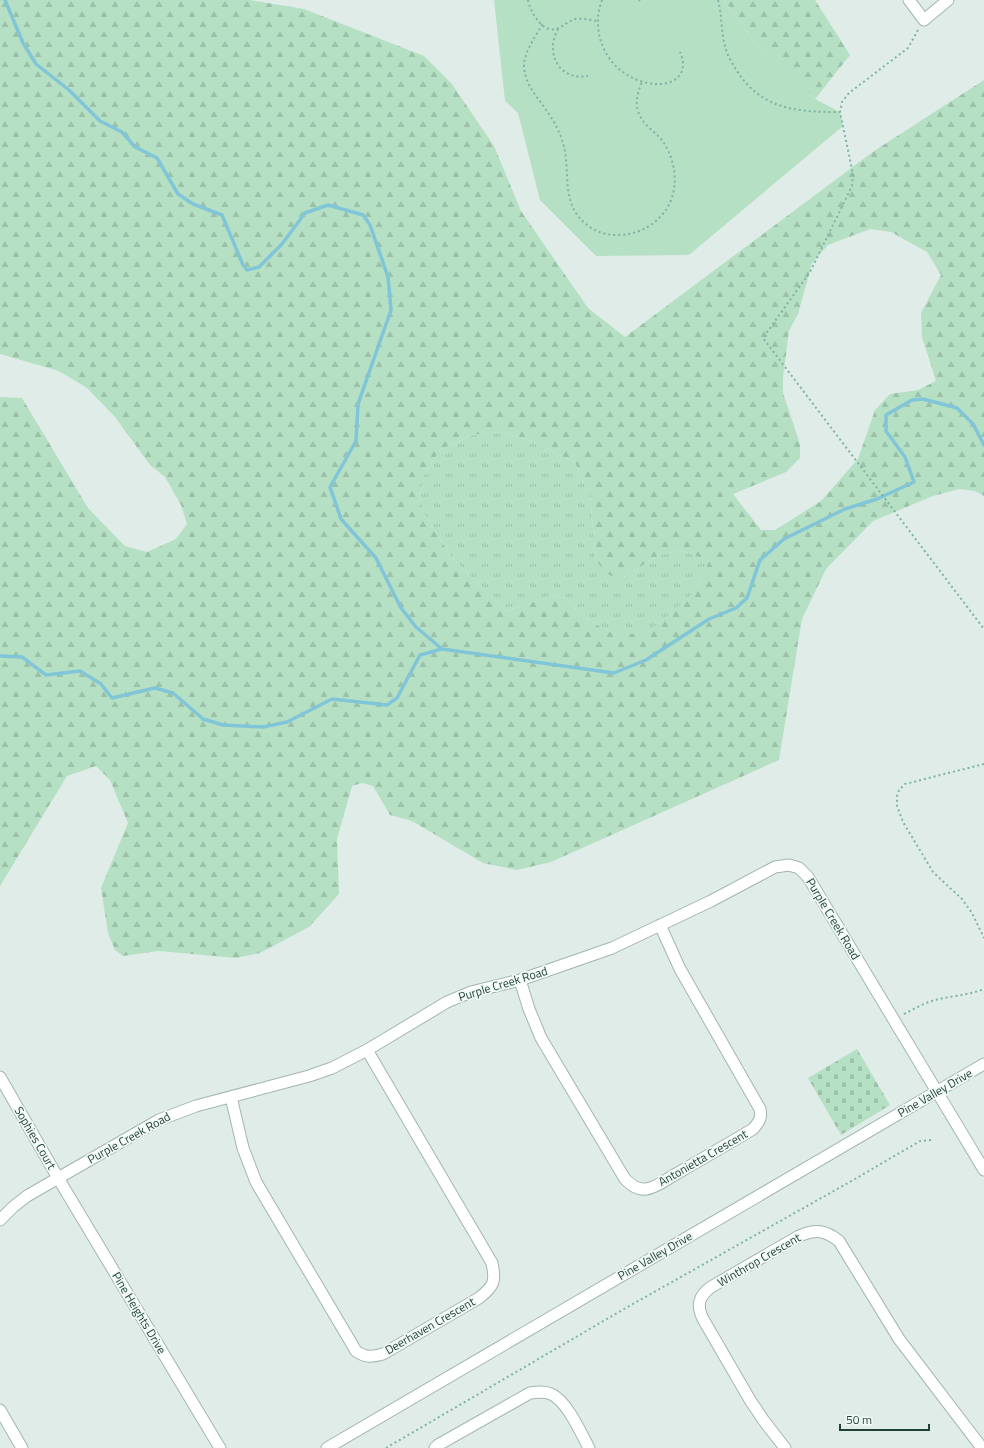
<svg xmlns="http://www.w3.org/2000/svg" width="984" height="1448" viewBox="0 0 984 1448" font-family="'Titillium Web',sans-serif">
  <defs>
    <pattern id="grass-tufts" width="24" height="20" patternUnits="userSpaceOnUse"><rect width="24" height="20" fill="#b6e0c4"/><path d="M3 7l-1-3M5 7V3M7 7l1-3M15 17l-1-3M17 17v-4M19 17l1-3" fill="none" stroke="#9cc1a9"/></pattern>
    <pattern id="forest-firs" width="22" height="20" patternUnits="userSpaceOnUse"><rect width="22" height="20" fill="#b6e0c4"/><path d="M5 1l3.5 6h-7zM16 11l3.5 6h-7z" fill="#9cc1a9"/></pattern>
    <pattern id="cemetery-stones" width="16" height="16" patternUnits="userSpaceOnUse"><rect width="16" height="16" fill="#b6e0c4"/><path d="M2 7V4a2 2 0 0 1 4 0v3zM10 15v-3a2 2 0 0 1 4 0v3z" fill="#9cc1a9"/></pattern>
  </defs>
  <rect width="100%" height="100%" fill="#e0ece8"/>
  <path fill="url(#grass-tufts)" d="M503,432l27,8 45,23 15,32 6,66 25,18 38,-24 22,-5 28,11 -17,34 -35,30 -18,10 -27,-2 -28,-15 -18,-20 -15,-2 -45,15 -54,-53 -29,-46 -4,-17 5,-20 16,-25 32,-15z"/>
  <path fill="url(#forest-firs)" fill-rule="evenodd" d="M0,0h250l54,9 120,47 28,28 42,62 27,65 67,97 37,29 249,-186 110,-71v416l-9,-5 -16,-2 -26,7 -60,25 -47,48 -24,50 -23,141 -228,102 -34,8 -34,-7 -71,-42 -22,-6 -17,-29 -11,-3 -10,3 -15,53 2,55 -30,33 -49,26 -24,5 -77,-7 -36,5 -8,-6 -7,-17 -7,-45 27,-65 -18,-43 -14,-14 -29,10 -67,110v-489l22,1 66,110 37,38 22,6 29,-13 11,-15 -6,-19 -16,-28 -15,-12 -35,-48 -28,-29 -28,-17 -59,-17zM870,229l21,3 36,20 14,23 -20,38 1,24 14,44 -18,9 -28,4 -15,16 -17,49 -37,42 -46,29h-14l-28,-36 53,-22 14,-14v-14l-17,-51v-16l6,-46 9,-17 14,-51 16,-18zM503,432l27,8 45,23 15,32 6,66 13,14 12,4 38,-24 22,-5 28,11 -17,34 -35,30 -18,9 -27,-1 -28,-15 -18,-20 -15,-2 -45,15 -54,-53 -29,-46 -4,-17 5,-20 16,-25 32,-15z
    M724,0h91l35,55 -35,44 -63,-60z"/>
  <path fill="url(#cemetery-stones)" d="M857,1049l33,56 -49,30 -33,-57z"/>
  <path fill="#b6e0c4" d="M494,0h230l28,39 63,60 25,13 3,14 -154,129 -93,1 -56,-56 -22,-87 -13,-12z"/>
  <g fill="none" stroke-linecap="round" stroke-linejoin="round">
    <path stroke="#81c5d8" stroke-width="3.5" d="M5,0l18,43 13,21 33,26 31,31 22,11 13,15 22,11 21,36 15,10 29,11 21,50 4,5 12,-3 23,-23 23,-31 23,-8 35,10 7,10 18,52 3,33 -33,94 -2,37 -26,46 11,32 35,39 25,50 15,19 26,22
      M0,656l22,1 24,18 34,-4 21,13 11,14 43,-10 18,5 30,26 20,6 40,2 24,-5 45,-23 55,6 10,-7 23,-43 22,-6 172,24 32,-13 63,-41 27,-11 11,-10 13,-38 24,-21 61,-30 32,-10 37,-17 -9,-25 -19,-26v-16l26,-15 11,-1 34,9 16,16 11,21"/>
    <defs>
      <path id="minor" d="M909,0l15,20 24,-20
        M520,980l9,29 12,29 84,141c6,6 12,11 21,10 10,-1 21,-10 30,-15 26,-15 52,-30 77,-45 6,-7 9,-11 7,-20l-80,-140 -20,-44
        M0,1077l58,101 162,270
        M231,1097l12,51 13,34 100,169c10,7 16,6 27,3l96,-56c15,-12 17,-16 13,-35l-125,-213
        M0,1220l13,-13 14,-11 132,-76 37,-14 113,-30 23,-8 35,-18 80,-48 24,-10 49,-12 92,-32 99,-47 64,-34 14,-2 10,3 9,9 176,293
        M0,1410l22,38
        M327,1448l657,-384
        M435,1448l3,-3 92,-52c7,-1 14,-2 21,1 16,7 30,39 38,54
        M785,1448l-21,-27 -14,-21 -47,-81c-7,-14 -4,-23 8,-32l88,-51c17,-7 26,-6 40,5l60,98 83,109"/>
    </defs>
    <use href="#minor" stroke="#a2b5b0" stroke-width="13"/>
    <path stroke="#7db3a6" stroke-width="2" stroke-dasharray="2 3" stroke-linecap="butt" d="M528,0c2,11 14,33 28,29 7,-2 12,-8 19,-10 7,-1 15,1 22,2
      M602,0c-13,34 6,73 42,82 22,7 48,-3 36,-30
      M639,0l1,1
      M718,0c4,15 3,31 7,46 2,9 7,17 12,25 25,39 61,41 103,41
      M542,24c-6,13 -18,27 -18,42 1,21 16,33 26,50 5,6 8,14 11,21 12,29 -3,65 25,87 10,8 19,11 31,11 16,0 32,-6 43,-18 21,-21 18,-56 1,-78 -8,-9 -19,-15 -23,-28 -3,-10 0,-19 4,-29
      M558,29c-3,6 -6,14 -5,21 2,20 17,29 35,26
      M918,30l-10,18 -59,45 -7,9 -2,10 13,62 -1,12 -42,86 -47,66 221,291
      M984,764l-79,20 -6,6 -2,6v10l6,16 30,50 29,27 10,14 12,25
      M904,1014c10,-5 20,-11 31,-14 16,-4 34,-5 49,-11
      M386,1448l238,-139 231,-130 65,-38 11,-1"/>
    <use href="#minor" stroke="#fff" stroke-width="11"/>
  </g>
  <g text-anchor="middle" stroke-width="3.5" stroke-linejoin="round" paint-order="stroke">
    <g font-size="12" fill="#1f3f38" stroke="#f0f9f5">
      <text transform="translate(833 919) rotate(59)" y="4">Purple Creek Road</text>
      <text transform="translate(503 984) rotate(-17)" y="4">Purple Creek Road</text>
      <text transform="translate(935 1093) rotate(-30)" y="4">Pine Valley Drive</text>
      <text transform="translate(35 1138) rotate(60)" y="4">Sophies Court</text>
      <text transform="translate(129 1138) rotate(-29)" y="4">Purple Creek Road</text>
      <text transform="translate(703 1158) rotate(-30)" y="4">Antonietta Crescent</text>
      <text transform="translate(655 1256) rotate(-30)" y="4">Pine Valley Drive</text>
      <text transform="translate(759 1260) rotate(-30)" y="4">Winthrop Crescent</text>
      <text transform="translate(139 1313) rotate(59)" y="4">Pine Heights Drive</text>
      <text transform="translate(430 1326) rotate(-30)" y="4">Deerhaven Crescent</text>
    </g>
  </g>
  <path d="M840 1424v6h89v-6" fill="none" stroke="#1f3f38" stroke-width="2"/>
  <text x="846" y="1424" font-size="12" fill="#1f3f38" stroke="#f0f9f5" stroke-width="3" paint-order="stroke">50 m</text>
</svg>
